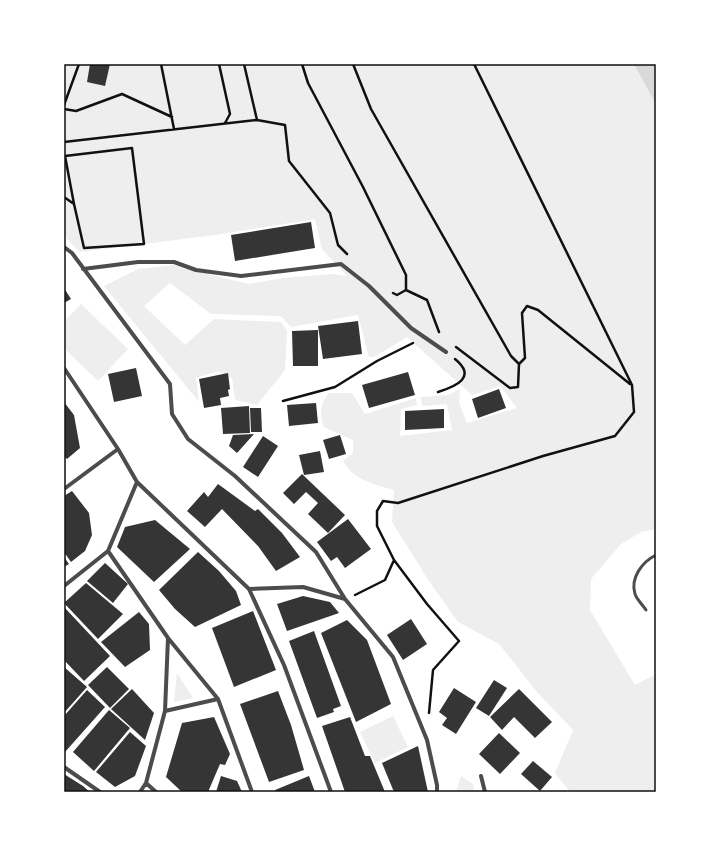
<svg xmlns="http://www.w3.org/2000/svg" width="720" height="856" viewBox="0 0 720 856" font-family="Ubuntu,sans-serif">
  <rect width="100%" height="100%" fill="#fff"/>
  <path fill="#eee" d="M64,64h570l22,41v424l-15,3 -20,12 -30,35 -1,31 45,75 21,-11v118h-86l-15,-19 18,-43 -36,-38 -38,-48 -41,-22 -29,-41 -37,-59 2,-32c-19,-5 -42,-11 -51,-29l10,-8v-13l-29,-13c-5,-12 -4,-24 5,-34h23l13,21 51,-16 1,7 -16,4 -1,27 52,-6 -5,-26 -24,2 -3,-9 28,-2 12,-6 -1,14 8,20 50,-15 -17,-22 -28,9 -65,-58 -33,20h-5l-11,-42 -67,12 -10,-11 -70,-2 -41,-31 -26,23 41,39 29,-26 67,3 6,9 -2,39 -28,35 -22,-5 -3,-22 -14,-7 -22,7 3,24 -95,-116 34,-17 35,-4 75,19 35,-6 49,-4 15,2 -25,-27 -7,-30 -100,16 -135,17 -16,-16z
    M81,304l47,45 -30,32 -34,-33v-26z
    M177,673l16,25 -19,4z
    M393,716l15,31 -33,16 -15,-31z
    M461,776l12,8 1,8h-18z"/>
  <path fill="#d9d9d9" d="M634,64h22v41z"/>
  <path fill="#353535" d="M90,64h20l-5,22 -18,-4z
    M311,222l4,26 -80,13 -4,-26z
    M64,288l7,11 -7,4z
    M358,321l4,33 -39,5 -5,-33z
    M318,330v36h-25l-1,-35z
    M136,368l6,28 -28,6 -6,-28z
    M408,372l7,23 -46,13 -7,-23z
    M228,373l2,16 -2,1 1,6 -9,2 1,7 -17,3 -5,-29z
    M499,389l7,19 -28,10 -6,-19z
    M64,402l10,13 6,33 -13,11 -3,-3z
    M316,403l2,20 -29,3 -2,-21z
    M249,406l1,27 -27,1 -2,-26z
    M250,408h11l1,24h-11z
    M444,409v19l-39,2v-19z
    M254,434l-17,19 -8,-7 4,-11z
    M340,435l6,19 -17,5 -6,-19z
    M263,436l15,10 -20,31 -15,-10z
    M320,451l4,21 -20,3 -5,-20z
    M302,474l43,41 -17,18 -20,-19 10,-11 -12,-11 -12,12 -11,-11z
    M218,484l37,27 3,-2 24,24 18,24 -24,14 -18,-25 -36,-37 -17,18 -18,-16 17,-19 4,5z
    M72,491l17,22 3,22 -7,16 -14,11 -7,-10v-56z
    M348,519l23,30 -26,19 -8,-11 -6,4 -14,-19z
    M155,520l35,29 -36,33 -37,-35 8,-20z
    M198,552l21,19 17,20 5,14 -46,22 -20,-18 -16,-19z
    M64,557l5,7 -5,3z
    M105,563l23,21 -15,19 -26,-22z
    M86,583l37,31 -25,25 -34,-36z
    M303,596l27,6 9,11 -52,18 -10,-27z
    M64,607l46,49 -26,25 -20,-21z
    M253,611l23,59 -42,17 -22,-59z
    M139,612l10,12 1,26 -25,17 -24,-25z
    M411,619l16,25 -24,16 -16,-25z
    M347,620l20,20 24,64 -35,18 -35,-89z
    M314,631l27,75 -8,3 1,3 -17,6 -28,-77z
    M64,667l23,20 -23,26z
    M107,667l22,22 -19,19 -22,-23z
    M494,680l13,8 -18,28 -13,-8z
    M454,688l22,14 -20,32 -14,-9 5,-7 -8,-6z
    M132,689l22,24 -9,27 -34,-31z
    M519,689l33,33 -17,16 -21,-21 -12,13 -12,-13z
    M87,690l18,17 -40,45 -1,-36z
    M278,691l13,34 13,45 -35,12 -29,-78z
    M109,710l21,18 -36,43 -21,-19z
    M214,717l16,37 -5,11 -5,-1 -12,28h-26l-16,-15 16,-54z
    M350,717l15,39h5l15,36h-40l-23,-66z
    M130,732l16,14 -11,30 -20,11 -19,-15z
    M499,733l21,20 -20,21 -21,-20z
    M418,746l10,46h-34l-12,-29z
    M533,761l19,16 -12,14 -19,-17z
    M64,774l19,12 7,6h-26z
    M221,776l16,5 5,11h-26z
    M309,776l6,16h-39l-1,-2z"/>
  <g fill="none" stroke-linecap="round" stroke-linejoin="round">
    <path stroke="#111" stroke-width="2.5" d="M161,64l13,65
      M219,64l11,50 -5,9
      M302,64l6,19 55,104 43,88v15l-9,5 -4,-2
      M353,64l18,45 140,247 8,8 6,-6 -3,-45 5,-7 11,4 92,74
      M64,105l15,-41
      M64,109l12,2 46,-17 50,23
      M257,120l28,5 4,36 41,52 8,32 9,9
      M64,142l193,-22 -13,-56
      M64,197l10,7 10,44 60,-4 -12,-96 -67,8 9,48
      M406,290l21,10 12,32
      M456,347l54,41 8,-1 1,-23
      M438,392c19,-6 39,-15 17,-33
      M283,401l52,-14 42,-26 36,-18
      M355,595l30,-15 9,-20
      M429,713l4,-43 26,-29 -32,-37 -33,-44 -17,-34v-15l6,-10 15,2 145,-47 72,-20 19,-24 -2,-27 -158,-321"/>
    <path stroke="#4c4c4c" stroke-width="3" d="M646,610c-3,-5 -9,-10 -11,-16 -5,-16 7,-32 21,-39"/>
    <path stroke="#4c4c4c" stroke-width="4" d="M64,247l8,6 98,131 2,30 16,25 47,37 81,76 29,47
      M83,269l55,-7h36l22,8 45,6 100,-12 28,22 42,42 35,24
      M64,368l54,81 19,33 112,107 54,-2 42,12 48,58 34,83 10,45v7
      M64,489l54,-40
      M108,551l60,87 -3,73 -19,72 -6,9
      M64,586l44,-35 29,-69
      M249,589l35,76 47,127
      M168,638l50,61
      M165,711l53,-12 34,93
      M64,767l36,25
      M481,776l4,16
      M146,783l10,9"/>
  </g>
  <rect width="720" height="856" fill="none" stroke="#ffffff" stroke-width="130"/>
  <rect x="65" y="65" width="590" height="726" fill="none" stroke="#111" stroke-width="1.5"/>
</svg>
